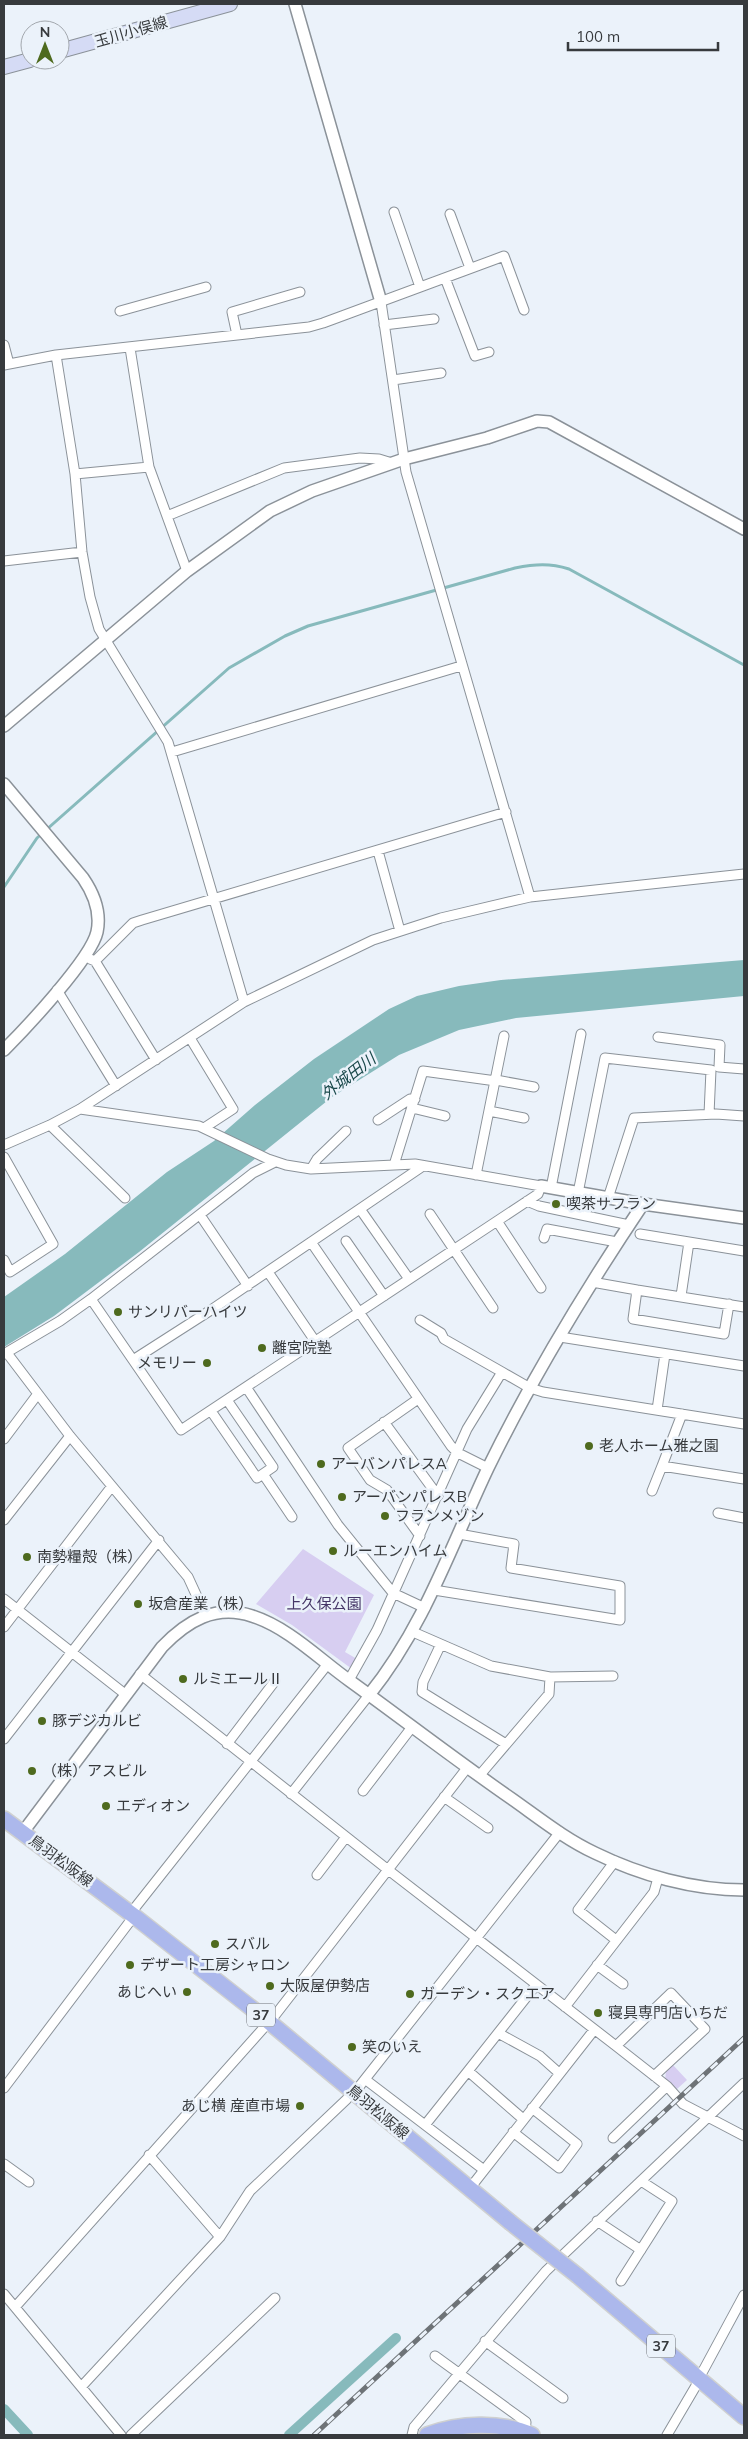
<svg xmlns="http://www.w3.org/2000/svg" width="748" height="2439" viewBox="0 0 748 2439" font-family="Mulish,'Noto Sans JP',sans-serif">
  <rect width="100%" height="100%" fill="#ebf2fa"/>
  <path fill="#d7cef1" d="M303,1549l71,46 -29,57 12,7 -5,10 -60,-44 -36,-21z
    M673,2065l14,15 -10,9 -12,-8 1,-10z"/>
  <path fill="#87babc" d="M744,960v36l-228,22 -57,12 -60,25 -67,42 -193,155 -85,64 -50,31v-50l61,-43 102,-82 47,-31 41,-36 59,-46 75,-50 28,-13 42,-10 42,-6z"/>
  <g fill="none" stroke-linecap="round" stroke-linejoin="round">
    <path stroke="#87babc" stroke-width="3" d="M4,887l33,-49 192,-170 56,-32 23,-10 207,-58c20,-4 35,-5 54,1l175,96"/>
    <path stroke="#87babc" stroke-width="10" d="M4,2409l24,26
      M289,2435l107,-97"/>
    <defs>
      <path id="minor" d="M394,212l26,75
        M450,214l20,54
        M445,278l30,78 14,-4
        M381,302l25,170 124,425
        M120,311l86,-24
        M384,325l50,-6
        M237,335l-5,-23 68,-20
        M4,345l5,19
        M130,348l19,119 38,104
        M56,355l19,119 7,78 8,45 9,32 69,113 76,260
        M4,365l52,-10 253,-28 14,-4 181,-67 20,54
        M393,380l48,-7
        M75,474l74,-7
        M167,516l117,-48 76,-10 19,1 13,4
        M4,561l78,-9
        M172,752l289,-86
        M378,851l22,80
        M90,959l5,2 61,99
        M95,961l38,-38 9,-3 364,-108
        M57,990l59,96
        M658,1037l62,8 -1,22 25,2
        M190,1038l43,71 -29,19
        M496,1080l38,7
        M412,1108l33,8
        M80,1109l119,17 69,33 18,6 25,4 104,-5 126,22 -3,8 -357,236 -90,-131
        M489,1111l35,7
        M378,1120l32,-21h5
        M50,1125l75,73
        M4,1145l46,-20 30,-16 164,-107 129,-62 68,-22 89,-21 214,-23
        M4,1157l49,87 -43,28 -6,-12
        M394,1165l29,-94 73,10
        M311,1169l6,-10 29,-28
        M476,1175l28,-139
        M551,1188l30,-154
        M578,1193l27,-135 106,12 -2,44
        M608,1198l26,-80 82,-4 28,2
        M527,1201l12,5 90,19
        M360,1209l49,70
        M430,1214l63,94
        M200,1215l48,71
        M497,1221l44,67
        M640,1234l104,17
        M544,1238l3,-9 70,13
        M346,1241l38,55
        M311,1242l140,204 7,7 30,15
        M268,1272l47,69
        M592,1282l45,8
        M681,1296l8,-54
        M729,1304l-5,30 -91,-15 4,-29 107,17
        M420,1320l21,13 3,6 58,33
        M560,1337l184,29
        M7,1353l63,83 118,141 17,37
        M4,1354l56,-33 31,-22 162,-126 22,-11
        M133,1360l78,-50 212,-144
        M246,1387l92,138 55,68 32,15
        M418,1399l-70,49 22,32 17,10 33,46
        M657,1410l8,-56
        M211,1411l46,67 16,-11 -46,-67
        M682,1414l-20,52 82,13
        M384,1422l54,74
        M4,1439l33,-44
        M263,1474l29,43
        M652,1491l10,-25
        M718,1513l26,5
        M4,1520l66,-84
        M434,1590l186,30v-34l-109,-18 3,-24 -55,-10
        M4,1599l121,95
        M4,1627l108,-141
        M413,1632l78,34 59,11 63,-1
        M440,1646l-17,36 -1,10 84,52
        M140,1674l247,195 229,177 51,40 16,18 61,32
        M349,1680l28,-50 90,-201 35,-57 28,16 13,4 201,32
        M4,1739l155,-199
        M227,1744l48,-63
        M479,1776l70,-82 1,-17
        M363,1791l49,-64
        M291,1794l78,-99
        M444,1797l44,31
        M615,1861l-37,49 38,30
        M317,1875l29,-38
        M130,1914l197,-249
        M597,1965l26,19
        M565,2007l89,-115 4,-14
        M498,2033l42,23 19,17
        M616,2046l55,-53 34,36 -51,47
        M468,2071l68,-86
        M366,2080l118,90
        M4,2088l130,-172
        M358,2088l202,-256
        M425,2125l43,-54 55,48
        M513,2132l46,36 18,-24 -45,-36
        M613,2138l54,-52
        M149,2155l71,82
        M4,2164l25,18
        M474,2183l120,-153
        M597,2221l44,29
        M621,2281l51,-80 -31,-20
        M4,2294l117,141
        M16,2306l260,-292 191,-246
        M485,2341l78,57
        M435,2356l91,66 -1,11
        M703,2371l41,-76
        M82,2386l138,-149 30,-46 97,-92
        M131,2435l144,-137
        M412,2435l2,-8 132,-156 198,-188
        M667,2435l30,-51"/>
      <path id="tertiary" d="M295,4l86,298
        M4,726l183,-155 83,-60 42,-20 92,-32 83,-21 50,-17 12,1 195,107
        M4,784l79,94c11,16 18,35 14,54 -6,27 -72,97 -93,118
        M541,1186l102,18 101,14
        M369,1695c55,-68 82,-149 119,-227 45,-92 98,-179 155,-264
        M23,1832l139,-185c25,-26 53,-43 90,-31 37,12 67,43 98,65 54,39 107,80 162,118 27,19 53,40 83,54 45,22 98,37 149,37"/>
      <path id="secondary" d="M60,51l170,-47
        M4,67l26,-7"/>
      <path id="primary" d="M4,1819l130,97 134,105 242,201
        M578,2276l166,141
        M427,2435c32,-12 73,-14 105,0"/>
    </defs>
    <use href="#minor" stroke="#8b9299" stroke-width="11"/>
    <use href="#tertiary" stroke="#8b9299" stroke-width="14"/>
    <use href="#secondary" stroke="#8b9299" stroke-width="16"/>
    <use href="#primary" stroke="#cfd0d0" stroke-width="18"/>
    <use href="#minor" stroke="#fff" stroke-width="9"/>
    <use href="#tertiary" stroke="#fff" stroke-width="11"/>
    <use href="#secondary" stroke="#d5dbf5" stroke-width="14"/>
    <use href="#primary" stroke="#acb8ec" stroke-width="15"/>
    <defs>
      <path id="rail" d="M314,2435l430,-397"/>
    </defs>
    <use href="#rail" stroke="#6e7377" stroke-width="5"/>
    <use href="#rail" stroke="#ebf2fa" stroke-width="3" stroke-dasharray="9" stroke-linecap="butt"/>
    <defs>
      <path id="primary-bridge" d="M510,2222l68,54"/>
    </defs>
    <use href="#primary-bridge" stroke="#cfd0d0" stroke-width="18" stroke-linecap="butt"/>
    <use href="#primary-bridge" stroke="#acb8ec" stroke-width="15"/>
  </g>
  <g fill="#4e6a1e" stroke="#ebf2fa" stroke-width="2">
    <circle cx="556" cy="1204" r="5"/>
    <circle cx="118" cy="1312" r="5"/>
    <circle cx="262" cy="1348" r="5"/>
    <circle cx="207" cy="1363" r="5"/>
    <circle cx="589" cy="1446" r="5"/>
    <circle cx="321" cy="1464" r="5"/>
    <circle cx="342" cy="1497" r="5"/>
    <circle cx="385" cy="1516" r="5"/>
    <circle cx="333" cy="1551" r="5"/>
    <circle cx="27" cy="1557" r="5"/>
    <circle cx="138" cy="1604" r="5"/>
    <circle cx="183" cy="1679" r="5"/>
    <circle cx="42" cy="1721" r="5"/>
    <circle cx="32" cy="1771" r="5"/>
    <circle cx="106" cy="1806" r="5"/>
    <circle cx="215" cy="1944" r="5"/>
    <circle cx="130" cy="1965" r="5"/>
    <circle cx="270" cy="1986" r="5"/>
    <circle cx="187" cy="1992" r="5"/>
    <circle cx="410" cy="1994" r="5"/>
    <circle cx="598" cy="2013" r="5"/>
    <circle cx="352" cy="2047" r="5"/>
    <circle cx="300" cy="2106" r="5"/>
  </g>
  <g text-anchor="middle" stroke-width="5" stroke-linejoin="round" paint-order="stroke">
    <g fill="#ebf2fa" stroke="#6d7176" stroke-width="1">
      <rect x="247" y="2003.5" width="28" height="23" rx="4"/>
      <rect x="647" y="2334.5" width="28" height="23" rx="4"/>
    </g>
    <g font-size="14" font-weight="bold" fill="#373a3d">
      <text x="261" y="2020">37</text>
      <text x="661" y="2351">37</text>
    </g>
    <g font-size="15" fill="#373a3d" stroke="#ebf2fa">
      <text transform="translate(131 32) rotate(-16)" y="5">玉川小俣線</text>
      <text transform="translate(61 1861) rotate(37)" y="5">鳥羽松阪線</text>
      <text transform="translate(378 2112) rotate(40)" y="5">鳥羽松阪線</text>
    </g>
    <g font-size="15" fill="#373a3d" stroke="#ebf2fa" text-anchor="start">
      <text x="566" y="1209">喫茶サフラン</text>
      <text x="128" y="1317">サンリバーハイツ</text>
      <text x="272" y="1353">離宮院塾</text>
      <text x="197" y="1368" text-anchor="end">メモリー</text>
      <text x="599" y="1451">老人ホーム雅之園</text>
      <text x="331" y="1469">アーバンパレスA</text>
      <text x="352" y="1502">アーバンパレスB</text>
      <text x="395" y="1521">フランメゾン</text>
      <text x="343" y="1556">ルーエンハイム</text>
      <text x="37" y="1562">南勢糧殻（株）</text>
      <text x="148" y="1609">坂倉産業（株）</text>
      <text x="193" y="1684">ルミエールⅡ</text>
      <text x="52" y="1726">豚デジカルビ</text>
      <text x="42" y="1776">（株）アスビル</text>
      <text x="116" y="1811">エディオン</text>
      <text x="225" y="1949">スバル</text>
      <text x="140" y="1970">デザート工房シャロン</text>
      <text x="280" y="1991">大阪屋伊勢店</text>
      <text x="177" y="1997" text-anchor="end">あじへい</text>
      <text x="420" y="1999">ガーデン・スクエア</text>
      <text x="608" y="2018">寝具専門店いちだ</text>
      <text x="362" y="2052">笑のいえ</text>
      <text x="290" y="2111" text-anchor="end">あじ横 産直市場</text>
    </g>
    <g font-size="15" fill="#453667" stroke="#ebf2fa">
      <text x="324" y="1609">上久保公園</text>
    </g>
    <g font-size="16" font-style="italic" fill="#1a494b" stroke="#ebf2fa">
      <text transform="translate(348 1076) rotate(-38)" y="6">外城田川</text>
    </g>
  </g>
  <rect width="748" height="2439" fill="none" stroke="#373a3d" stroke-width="10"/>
  <g transform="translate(45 45)"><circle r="24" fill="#ebf2fa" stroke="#a3a8ae"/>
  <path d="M0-4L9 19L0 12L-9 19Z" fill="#4e6a1e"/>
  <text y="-8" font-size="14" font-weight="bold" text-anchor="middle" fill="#373a3d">N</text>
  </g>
  <path d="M568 42v8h150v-8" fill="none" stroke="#373a3d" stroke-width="2.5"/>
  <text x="576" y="42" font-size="15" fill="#373a3d" stroke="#ebf2fa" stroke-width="4" paint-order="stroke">100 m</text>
</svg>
